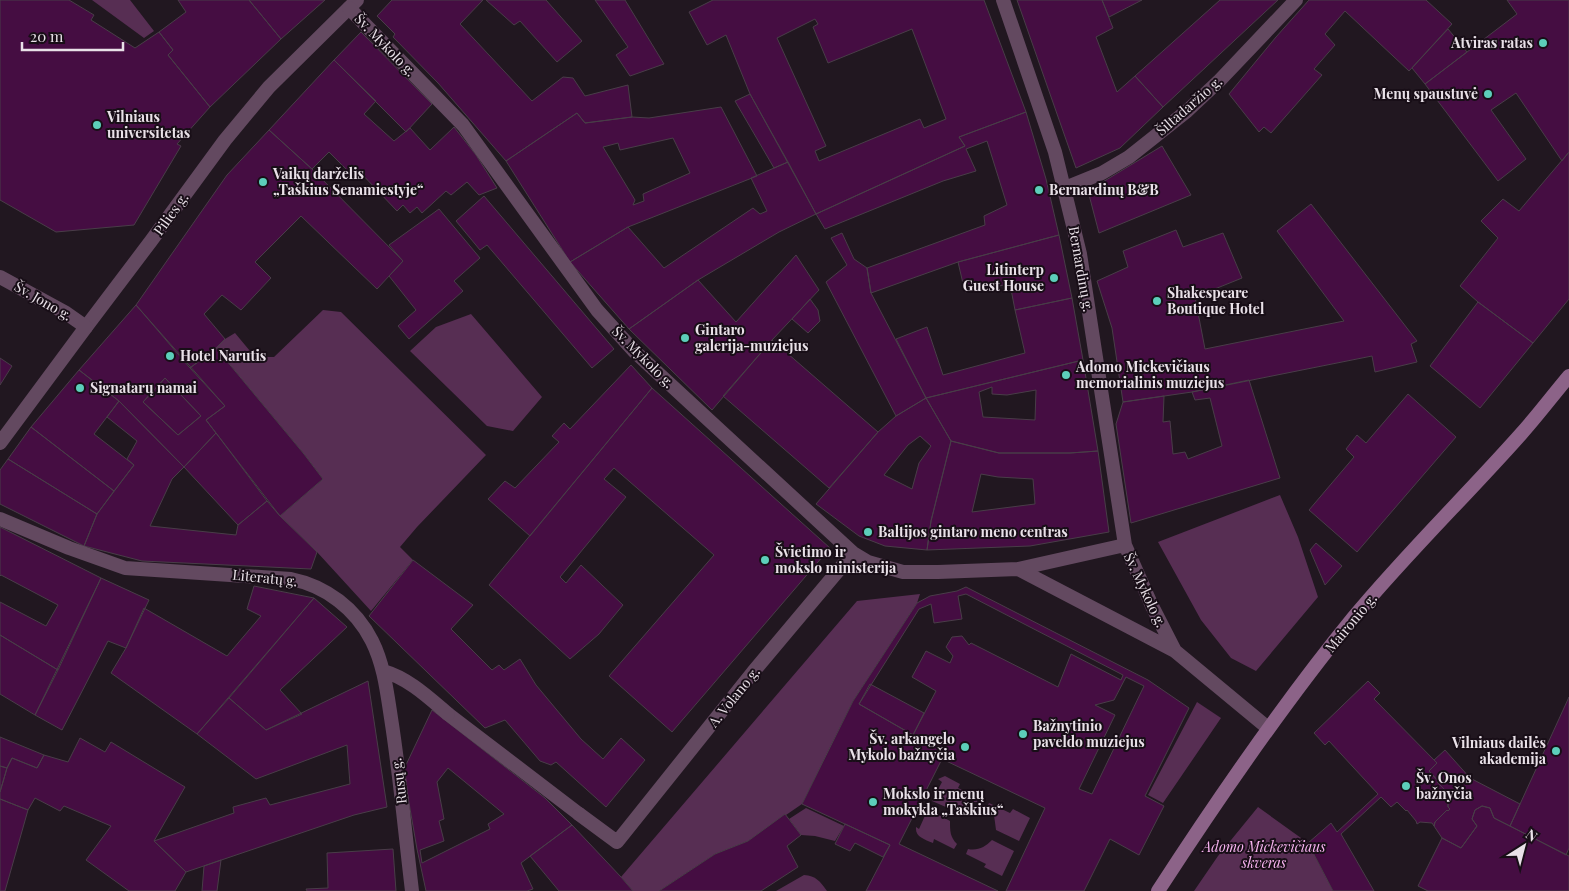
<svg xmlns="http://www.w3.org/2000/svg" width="1569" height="891" viewBox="0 0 1569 891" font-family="'Playfair Display',serif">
  <rect width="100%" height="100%" fill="#211720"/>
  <path fill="#572e53" d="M92,0h38l24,31 -10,7z
    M323,310l18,2 145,143 -69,72 -17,20 13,13 -42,51 -54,-59 -37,-36 43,-37 -19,-25 -88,-106 9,-9 10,-6 20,24h19z
    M471,314l71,83 -29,34 -26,-5 -77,-75 26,-24z
    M1280,495l18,42 20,60 -62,74 -25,-13 -30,-38 -43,-78z
    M920,594l-3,9 -64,98 -51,103 -54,37 -33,13 -56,37h-26l-12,-14 236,-276z
    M1197,702l24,16 -58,85 -15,-8z
    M945,776l15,8 -2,4 21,10 -2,4h-8l-14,9 -23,-10 10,-19 -4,-3z
    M989,803l21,10 3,-4 17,9 -11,23 -23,-11 -2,-15 -7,-8z
    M1258,807l50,36 25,48h-139l24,-35z
    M806,808l38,18 -9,15 -20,-5 -14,-1 -12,-16z
    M928,809l22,12c0,10 0,16 7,23l-3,5 -20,-10 -1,4c-9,-4 -18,-6 -17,-16l3,2z
    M992,840l22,11 -12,25 -18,-9 2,-3 -20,-10 2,-5c10,2 17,-2 24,-9z
    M804,875c12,1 16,6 23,16h-51z"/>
  <path fill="#450d42" stroke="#493d48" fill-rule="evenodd" d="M0,0h69l25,15 -3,5 44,28 24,-16 14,18 -5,5 42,52 -33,37 4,2 -47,79 -78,7 -56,-32z
    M178,0h71l32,39 -71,68 -42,-52 5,-5 -14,-18 27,-20z
    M249,0h76l-44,39z
    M392,0h91l-23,24 72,77 31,-24 10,1 12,18 43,-11 4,32 -47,6 -8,-10 -71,48 -68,-78 -45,-46 2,-3 -18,-18z
    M486,0h60l36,41 -25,21 -37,-41 -6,4z
    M595,0h30l39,64 -34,12 -14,-21 12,-8z
    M713,0h271l42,112 -67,25 6,9 -149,68 -66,-120 -24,-59 -19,10 -18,-33zM815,19l3,5 -5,3 15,36 84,-34 34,90 -22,9 -4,-9 -101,42 -4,-10 11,-5 -49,-108z
    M1017,0h85l11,28 -17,9 21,55 18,-16 28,31 -43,41 -44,20z
    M1102,0h40l-33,17z
    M1220,0h58l-115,107 -28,-31z
    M1309,0h117l26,24 -43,47 -64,-60 -20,23 10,11 -21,24 8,6 -51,58 -7,-6 -5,5 -30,-38 47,-57z
    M1507,0h62v152l-7,9 -46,-68 -25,17 35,49 -28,22 -73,-97 92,-70z
    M1448,29l19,23 -42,32 -13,-16z
    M361,32l71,72 -26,28 -72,-72z
    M334,60l42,41 -12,13 30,27 16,-13 20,22 24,-23 22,28 21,33 -18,7 -12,-13 -16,13 -5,-4 -24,22 -5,-6 -7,6 -7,-8 -6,6 -39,-41 -6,5 -23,-23 -17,17 -43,-39z
    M750,94l38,68 -14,6 -39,-67z
    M721,107l36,69 -129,51 -58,35 -64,-101 71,-48 8,10 47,-6 17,1zM673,138l17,35 -47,21 1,7 -11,4 2,-5 -32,-53 15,-4 2,7z
    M1026,112l20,67 13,56 -101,27 -87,31 -4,-25 118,-43 -1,-9 23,-11 -20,-64 -21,8 10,22 -33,10 -118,48 -9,-15 149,-68 -6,-9z
    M269,130l43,39 91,92 -26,28 -76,-73 -46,46 16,16 -30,32 -19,-15 -18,19 21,25 -9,9 -26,20 -54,-63 91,-130z
    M1162,146l29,49 -92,38 -11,-42z
    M1569,152v147l-36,44 -55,-41 -18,-16 38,-48 -17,-17 22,-22 16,12z
    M788,162l28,52 -37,18 -81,48 -69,49 -59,-67 58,-35 36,41 89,-60 7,6 7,-3 -16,-33z
    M484,196l130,153 -22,19 -105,-123 -7,5 -24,-29z
    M1311,204l106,137 -6,3 6,18 -42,10 -3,-16 -180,36 -69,10 -11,-74 -15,-47 31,-14 -5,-16 53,-21 7,17 40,-14 19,45 -47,19 10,52 139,-28 -67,-90z
    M439,209l41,49 -26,23 9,10 -54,48 -11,-13 18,-16 -27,-34 14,-15 -14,-16z
    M842,233l12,26 13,9 4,25 55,105 -30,18 -70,-134 21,-17 -16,-27z
    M1059,235l13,63 -57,12 -5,-26 -45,8 -7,-30z
    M796,255l23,35 -47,50 -60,70 -83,-81 69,-49 38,42z
    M1072,298l11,62 -157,38 -30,-59 31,-12 16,48 82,-22 -10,-43z
    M810,299l8,11 2,11 -12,12 -16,-14z
    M1478,302l55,41 -53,65 -50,-42z
    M136,305l89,101 -19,14 10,13 -32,34 -65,-66 -40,-31zM165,378l36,38 -23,19 -35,-33z
    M772,340l106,92 -49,56 -106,-92z
    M216,348l88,106 19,25 -43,37 -74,-96 19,-14 -35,-38z
    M0,358l12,8 -12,19z
    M1083,360l15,91 -28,2h-71l-48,-12 -25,-43zM992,387v7l15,1 29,-5 -1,30 -52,-3 -4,-25z
    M631,365l21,23 -122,148 -42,-37 17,-18 10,7 44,-46 -7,-6 12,-13 6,6z
    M79,370l40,31 -25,33 40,31 -20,26 -83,-64z
    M165,378l36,38 -23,19 -35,-33z
    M1249,380l31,98 -149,45 -15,-99 7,-22 41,-6 -1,26 7,-1 3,33 12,-2 3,7 34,-13 -12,-48 -15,2 -3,-8z
    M652,388l178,160 -158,184 -63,-56 105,-121 -100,-87 -10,11 22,18 -66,80 6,6 15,-18 42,40 -24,29 -29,25 -81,-74z
    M1408,394l48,43 -99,115 -48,-42 45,-53 -8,-8 11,-14 9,8z
    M926,398l25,43 -20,80 -4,29 -42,-4 -26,-10 -43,-32 62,-72 18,-16zM920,436l11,10 -12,17 -7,26 -28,-14 24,-30z
    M119,401l65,66 -12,12 -22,47 86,9 2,-10 29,-24 13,15 37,36 -6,17 -169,-8 -58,-15 13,-32 37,-49 -7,-6 10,-18 -30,-24z
    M31,427l83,64 -17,23 -89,-55z
    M216,433l51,68 -29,24 -54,-58z
    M951,441l48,12h71l28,-2 11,81 -79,14 -103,4 4,-29zM981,474l17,3 35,2 2,25 -63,8z
    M8,459l89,55 -13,32 -84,-42v-34z
    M0,527l101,51 -43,92 -58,-35v-33l46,24 12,-21 -57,-30 -1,1z
    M1316,543l26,23 -17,19 -15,-35z
    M413,560l60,45 -22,24 41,41 7,-5 5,5 16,-11 16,26 45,54 22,20 18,-21 24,22 -39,47 -50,-45 -5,3 -11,-4 -35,-41 -20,8 -116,-112z
    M101,578l48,22 -23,48 -18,-7 -46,89 -27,-15z
    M254,586l60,12 -117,136 -86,-61 15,-25 18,-40 83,48 34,-40 -14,-7z
    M966,587l182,93 41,28 -44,88 19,10 -25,49 -29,-16 -26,52h-78l39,-83 -103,-49 -43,85 99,47h-132l24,-46 -88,-41 51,-103 64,-98 13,-7 27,-5zM966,594l157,81 -2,5 -50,-26 -13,33 -87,-44 -2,2 -7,-9 -10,1 -6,10 7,9 -3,7 -24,-12 -14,26 24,14 -23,44 -54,-31 60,-95 12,-5 3,19 28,-4 -4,-23zM1126,677l18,9 -52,108 -13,-5 36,-74 -20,-10 19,-5z
    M314,598l33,29 -67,63 22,24 -36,16 -37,-32z
    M0,635l58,35 -23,45 -35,-21z
    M368,681l19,126 -33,8 -168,57 -32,-31 80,-28 -1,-6 33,-9 4,7 80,-21 -3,-39 -91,34 -59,-45 32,-36 37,32z
    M1368,681l12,12 -6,6 63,64 -8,8 9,10 -1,1 9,9h4l-2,3v13l2,2 -2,2 -1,-1 -12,12 -1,4 -2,-3 -12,-1 -3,2 -1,-3 -9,-11 -1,1 -9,-9 -6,5 -10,-10 -40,37 33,57h-41l-25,-48 23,-20 6,9 41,-38 -49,-53 -4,4 -11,-12z
    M870,684l54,29 -11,22 -54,-31z
    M1569,697v151l-3,7 -56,-29z
    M432,710l113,88 27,27 -51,38 12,26 -6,2h-101l-9,-42 -13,-75 1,-7zM448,768l56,46 -16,10 2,5 -68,34 -2,-13 24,-9 -5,-20 5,-2 -7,-37z
    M0,737l44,18 -7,13 -25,-10 -5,10 -7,-2z
    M80,738l25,14 6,-10 74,45 -31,54 32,31 -11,19h-46l-43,-31 25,-34 -47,-20 -4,5 -25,-13 -7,12 -28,-11v-7l7,-24 5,-10 25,10 7,-13 24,7z
    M1445,750l25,28 50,26 -10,22 -16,-8 -4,-10 -8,-2 -7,4 -3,9 5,7 -16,22 -19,-10 -8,-12 1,-4 12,-12 1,1 2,-2 -2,-2v-13l2,-3h-4l-9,-9 1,-1 -9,-10 8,-8 -3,-3z
    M0,766l7,2 -7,24z
    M0,799l28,11 -23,81h-5z
    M1482,806l8,2 4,10 75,38v35h-141l-10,-5 24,-48 19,10 16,-22 -5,-7 3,-9z
    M785,814l16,21 -14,11 11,21 -37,24h-102l56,-37 33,-13z
    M845,824l45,21 -7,12 -28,-14 -5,8 -15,-7z
    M572,825l49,52 12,14h-74l-29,-35z
    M393,849l3,42h-89l-1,-2 22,-1 -1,-35z
    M221,860l-4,31h-15l2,-25z"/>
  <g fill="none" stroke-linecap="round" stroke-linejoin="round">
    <path stroke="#634960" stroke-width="14" d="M86,327l65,-86 74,-101 44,-53 88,-87
      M448,714l131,100"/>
    <path stroke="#634960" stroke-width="14" d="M1003,0l52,152 25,102 45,291 27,61 23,45
      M349,8l114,117 134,185 37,41 219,202 15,9 35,10h35l80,-3 107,-24
      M1065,188l37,-15 27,-16 58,-46 33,-31 76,-80
      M0,277l66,36 20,14 -86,116
      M0,519l69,29 56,20 166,11c35,7 65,30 81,62 12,24 15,51 19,77 9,57 14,115 21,173
      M1018,569l157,82 93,77
      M383,671c25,7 45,26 65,43
      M579,814l38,28 136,-170 100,-119"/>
    <path stroke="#8c6388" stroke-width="14" d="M1158,891c61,-94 124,-186 195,-273 53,-64 113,-122 168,-184 17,-19 32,-39 48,-58"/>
  </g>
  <g fill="#5cceba" stroke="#180e17" stroke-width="2">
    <circle cx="1543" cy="43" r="5"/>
    <circle cx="1488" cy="94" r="5"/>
    <circle cx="97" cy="125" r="5"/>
    <circle cx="263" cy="182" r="5"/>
    <circle cx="1039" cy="190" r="5"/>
    <circle cx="1054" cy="278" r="5"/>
    <circle cx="1157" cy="301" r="5"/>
    <circle cx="685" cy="338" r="5"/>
    <circle cx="170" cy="356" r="5"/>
    <circle cx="1066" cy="375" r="5"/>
    <circle cx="80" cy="388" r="5"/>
    <circle cx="868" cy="532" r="5"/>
    <circle cx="765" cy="560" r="5"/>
    <circle cx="1023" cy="734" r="5"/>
    <circle cx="965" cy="747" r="5"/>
    <circle cx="1556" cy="751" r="5"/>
    <circle cx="1406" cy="786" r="5"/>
    <circle cx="873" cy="802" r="5"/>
  </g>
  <g text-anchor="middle" stroke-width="4" stroke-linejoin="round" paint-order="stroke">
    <g font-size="14" font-weight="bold" fill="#e9e1e8" stroke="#180e17" text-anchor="start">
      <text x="1533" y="48" text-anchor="end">Atviras ratas</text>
      <text x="1478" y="99" text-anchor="end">Menų spaustuvė</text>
      <text x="107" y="122">Vilniaus<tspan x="107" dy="16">universitetas</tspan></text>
      <text x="273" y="179">Vaikų darželis<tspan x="273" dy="16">„Taškius Senamiestyje“</tspan></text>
      <text x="1049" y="195">Bernardinų B&amp;B</text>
      <text x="1044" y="275" text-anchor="end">Litinterp<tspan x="1044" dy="16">Guest House</tspan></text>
      <text x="1167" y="298">Shakespeare<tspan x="1167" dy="16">Boutique Hotel</tspan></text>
      <text x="695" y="335">Gintaro<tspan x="695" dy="16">galerija-muziejus</tspan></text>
      <text x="180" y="361">Hotel Narutis</text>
      <text x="1076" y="372">Adomo Mickevičiaus<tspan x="1076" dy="16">memorialinis muziejus</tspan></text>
      <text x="90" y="393">Signatarų namai</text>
      <text x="878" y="537">Baltijos gintaro meno centras</text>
      <text x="775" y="557">Švietimo ir<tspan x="775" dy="16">mokslo ministerija</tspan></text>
      <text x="1033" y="731">Bažnytinio<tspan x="1033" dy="16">paveldo muziejus</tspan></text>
      <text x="955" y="744" text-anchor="end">Šv. arkangelo<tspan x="955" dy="16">Mykolo bažnyčia</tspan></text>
      <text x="1546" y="748" text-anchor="end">Vilniaus dailės<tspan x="1546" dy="16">akademija</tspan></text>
      <text x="1416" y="783">Šv. Onos<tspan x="1416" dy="16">bažnyčia</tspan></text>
      <text x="883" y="799">Mokslo ir menų<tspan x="883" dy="16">mokykla „Taškius“</tspan></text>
    </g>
    <g font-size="14" fill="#e9e1e8" stroke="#180e17">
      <text transform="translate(385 45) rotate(46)" y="5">Šv. Mykolo g.</text>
      <text transform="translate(1189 106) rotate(-41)" y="5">Šiltadaržio g.</text>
      <text transform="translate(171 214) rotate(-54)" y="5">Pilies g.</text>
      <text transform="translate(1081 269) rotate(80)" y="5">Bernardinų g.</text>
      <text transform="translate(43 301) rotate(30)" y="5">Šv. Jono g.</text>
      <text transform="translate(643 357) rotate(45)" y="5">Šv. Mykolo g.</text>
      <text transform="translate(265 578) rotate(6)" y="5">Literatų g.</text>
      <text transform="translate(1145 590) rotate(65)" y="5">Šv. Mykolo g.</text>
      <text transform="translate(1351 623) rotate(-50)" y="5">Maironio g.</text>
      <text transform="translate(734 697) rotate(-51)" y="5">A. Volano g.</text>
      <text transform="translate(399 781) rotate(-97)" y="5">Rusų g.</text>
    </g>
    <g font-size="14" font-style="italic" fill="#f8b4f1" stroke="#180e17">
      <text x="1264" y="852">Adomo Mickevičiaus<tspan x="1264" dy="16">skveras</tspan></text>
    </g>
  </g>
  <g transform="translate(1524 846) rotate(36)" stroke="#180e17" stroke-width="4" paint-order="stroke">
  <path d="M0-4L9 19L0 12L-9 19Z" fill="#e9e1e8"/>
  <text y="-8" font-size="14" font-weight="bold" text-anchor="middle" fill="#e9e1e8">N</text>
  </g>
  <path d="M22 42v8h101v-8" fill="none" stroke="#e9e1e8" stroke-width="2.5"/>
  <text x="30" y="42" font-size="15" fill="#e9e1e8" stroke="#180e17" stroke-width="4" paint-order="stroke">20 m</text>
</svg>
